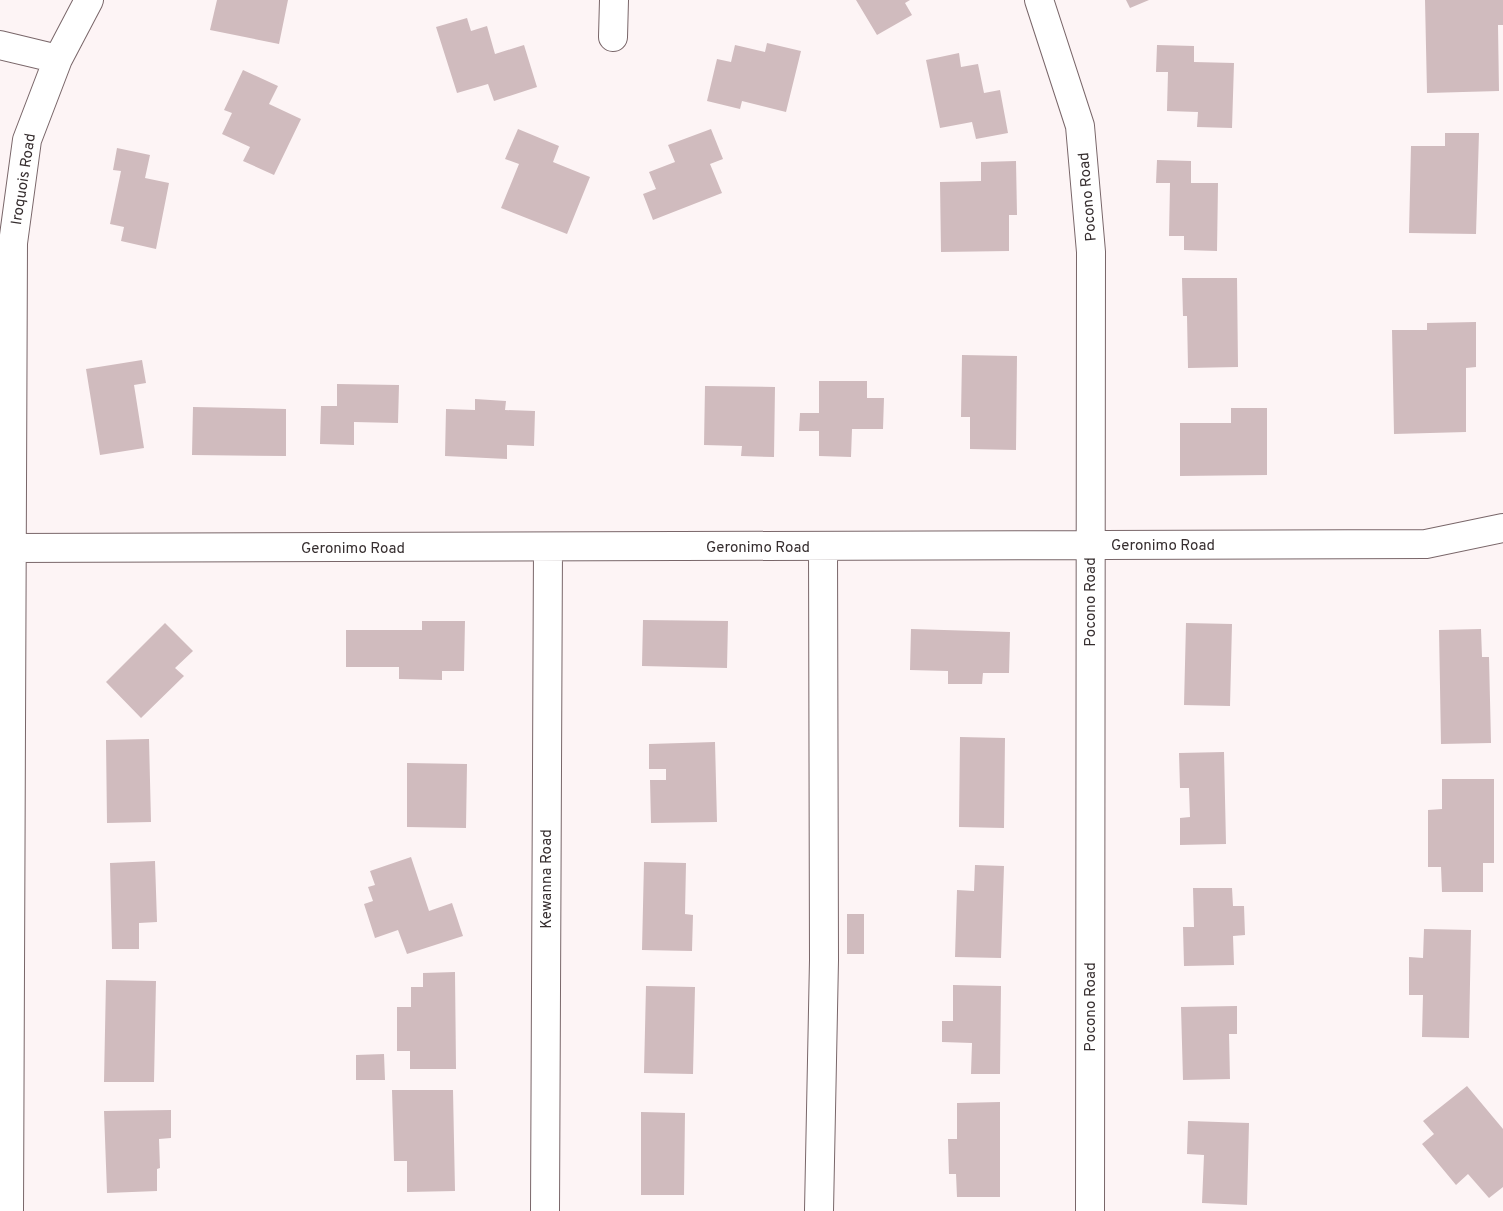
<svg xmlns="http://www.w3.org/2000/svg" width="1503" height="1211" viewBox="0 0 1503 1211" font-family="Overpass,sans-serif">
  <rect width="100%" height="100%" fill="#fdf4f5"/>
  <path fill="#d0bbbe" d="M217,0h71l-9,44 -69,-14z
    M856,0h54l-5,3 7,12 -35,20z
    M1126,0h23l-19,8z
    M1425,0h78v25h-5l1,66 -72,2z
    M467,18l4,13 16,-5 8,28 29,-9 13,42 -43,14 -6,-17 -31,9 -21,-66z
    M767,43l34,8 -15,61 -44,-11 -2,8 -33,-8 10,-42 14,3 4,-17 30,7z
    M1157,45l37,1v16l40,1 -2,65 -35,-1 1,-15 -31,-1 1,-39h-12z
    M959,53l2,14 17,-3 6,29 16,-3 8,43 -32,6 -4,-17 -32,6 -14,-68z
    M243,70l35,16 -9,18 32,15 -27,56 -31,-14 7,-14 -28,-13 10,-21 -8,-3z
    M518,129l41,17 -6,16 37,15 -23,57 -66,-26 18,-44 -14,-5z
    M711,129l12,30 -13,5 12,29 -69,27 -10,-26 13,-5 -7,-17 26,-10 -7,-17z
    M1445,133h34l-3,101 -67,-1 2,-87h34z
    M117,148l33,7 -5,23 24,5 -13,66 -35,-8 3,-14 -14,-3 11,-53 -8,-1z
    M1157,160l34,1v22h27l-1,68 -33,-1v-14h-15l1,-53h-14z
    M1016,161l1,54h-8v36l-68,1 -1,-70 41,-1v-19z
    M1182,278h55l1,89 -50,1 -1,-52h-4z
    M1476,322v45l-10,1v64l-72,2 -2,-104h35v-7z
    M962,355l55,1 -1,94 -46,-1v-32h-9z
    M142,360l4,23 -12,2 10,63 -44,7 -14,-86z
    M819,381h48v17h17l-1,31h-31l-1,28 -32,-1v-25h-20l1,-18h19z
    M337,384l62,1 -1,38 -44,-1v23l-34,-1 1,-38h16z
    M705,386l70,1 -1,70 -33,-1 1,-10 -38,-1z
    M475,399l31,2 -1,9 30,1 -1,35 -27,-1v14l-62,-3 1,-47 29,1z
    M193,407l93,2v47l-94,-1z
    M1231,408h36v67l-87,1v-53h51z
    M643,620l85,1 -1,47 -85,-2z
    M422,621h43l-1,50h-22v9l-43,-1v-12h-53v-37h76z
    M165,623l28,28 -18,17 9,8 -43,42 -35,-36z
    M1186,623l46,1 -2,82 -46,-1z
    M911,629l99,3 -1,41h-26l-1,11h-34v-13l-38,-1z
    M1481,629l1,28h7l2,86 -50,1 -2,-114z
    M960,737l45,1 -1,90 -45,-1z
    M149,739l2,83 -44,1 -1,-83z
    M715,742l2,80 -66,1 -1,-43h16v-11h-17v-25z
    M1224,752l2,92 -46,1v-27l10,-1 -1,-29h-9l-1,-35z
    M407,763l60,1 -1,64 -59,-1z
    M1442,779h52v84h-11v29h-41l-1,-25h-13v-57l14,-1z
    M411,857l18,54 23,-8 11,33 -56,18 -9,-24 -23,8 -11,-34 9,-3 -5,-14 7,-2 -5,-14z
    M155,861l2,61 -18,1v26h-27l-2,-86z
    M644,862l42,1 -1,51 8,1 -1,36 -50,-1z
    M975,865l29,1 -3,92 -46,-1 2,-67 17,1z
    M1193,888h39l1,18h11l1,29 -12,1 1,29 -50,1 -1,-39h11z
    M847,914h17v40h-17z
    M1424,929l47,1 -2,108 -47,-1 1,-42h-14v-38l14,1z
    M455,972l1,97h-46v-18h-13v-44h14v-20h12v-14z
    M106,980l50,1 -2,101h-50z
    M953,985l48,1 -1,88h-29l1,-31 -30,-1v-21h11z
    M646,986l49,1 -2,87 -49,-1z
    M1237,1006v28h-8l1,45 -47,1 -2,-73z
    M384,1054l1,26h-29v-25z
    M1467,1086l36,43v58l-14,11 -21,-24 -12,11 -34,-41 12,-10 -11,-13z
    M392,1090h61l2,101 -48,1v-31h-13z
    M1000,1102v95h-43l-1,-23h-7l-1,-35h9v-36z
    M171,1110v28l-12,1 1,29 -3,1v22l-50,2 -3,-82z
    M641,1112l44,1 -1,82h-43z
    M1188,1121l61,2 -2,82 -45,-2 2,-48 -17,-1z"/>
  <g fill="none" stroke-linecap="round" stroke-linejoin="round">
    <defs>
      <path id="minor" d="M1039,0l41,126 11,126 -1,959
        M613,37l1,-37
        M0,45l58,14
        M11,548l1415,-4 77,-16
        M9,1211l4,-968 14,-103 31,-81 31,-59
        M545,1211l3,-664
        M819,1211l5,-251 -1,-414"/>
    </defs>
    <use href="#minor" stroke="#796669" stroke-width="30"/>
    <use href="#minor" stroke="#fff" stroke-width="28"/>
  </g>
  <g text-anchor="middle" stroke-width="4" stroke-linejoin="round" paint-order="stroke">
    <g font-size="15" fill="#362e2f" stroke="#fff">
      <text transform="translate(23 179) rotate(-81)" y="5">Iroquois Road</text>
      <text transform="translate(1087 197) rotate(-95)" y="5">Pocono Road</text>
      <text x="1163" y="550">Geronimo Road</text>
      <text x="758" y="552">Geronimo Road</text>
      <text x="353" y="553">Geronimo Road</text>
      <text transform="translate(1090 602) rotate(-90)" y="5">Pocono Road</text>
      <text transform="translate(546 879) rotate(-90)" y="5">Kewanna Road</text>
      <text transform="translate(1090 1007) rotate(-90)" y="5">Pocono Road</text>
    </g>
  </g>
</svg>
